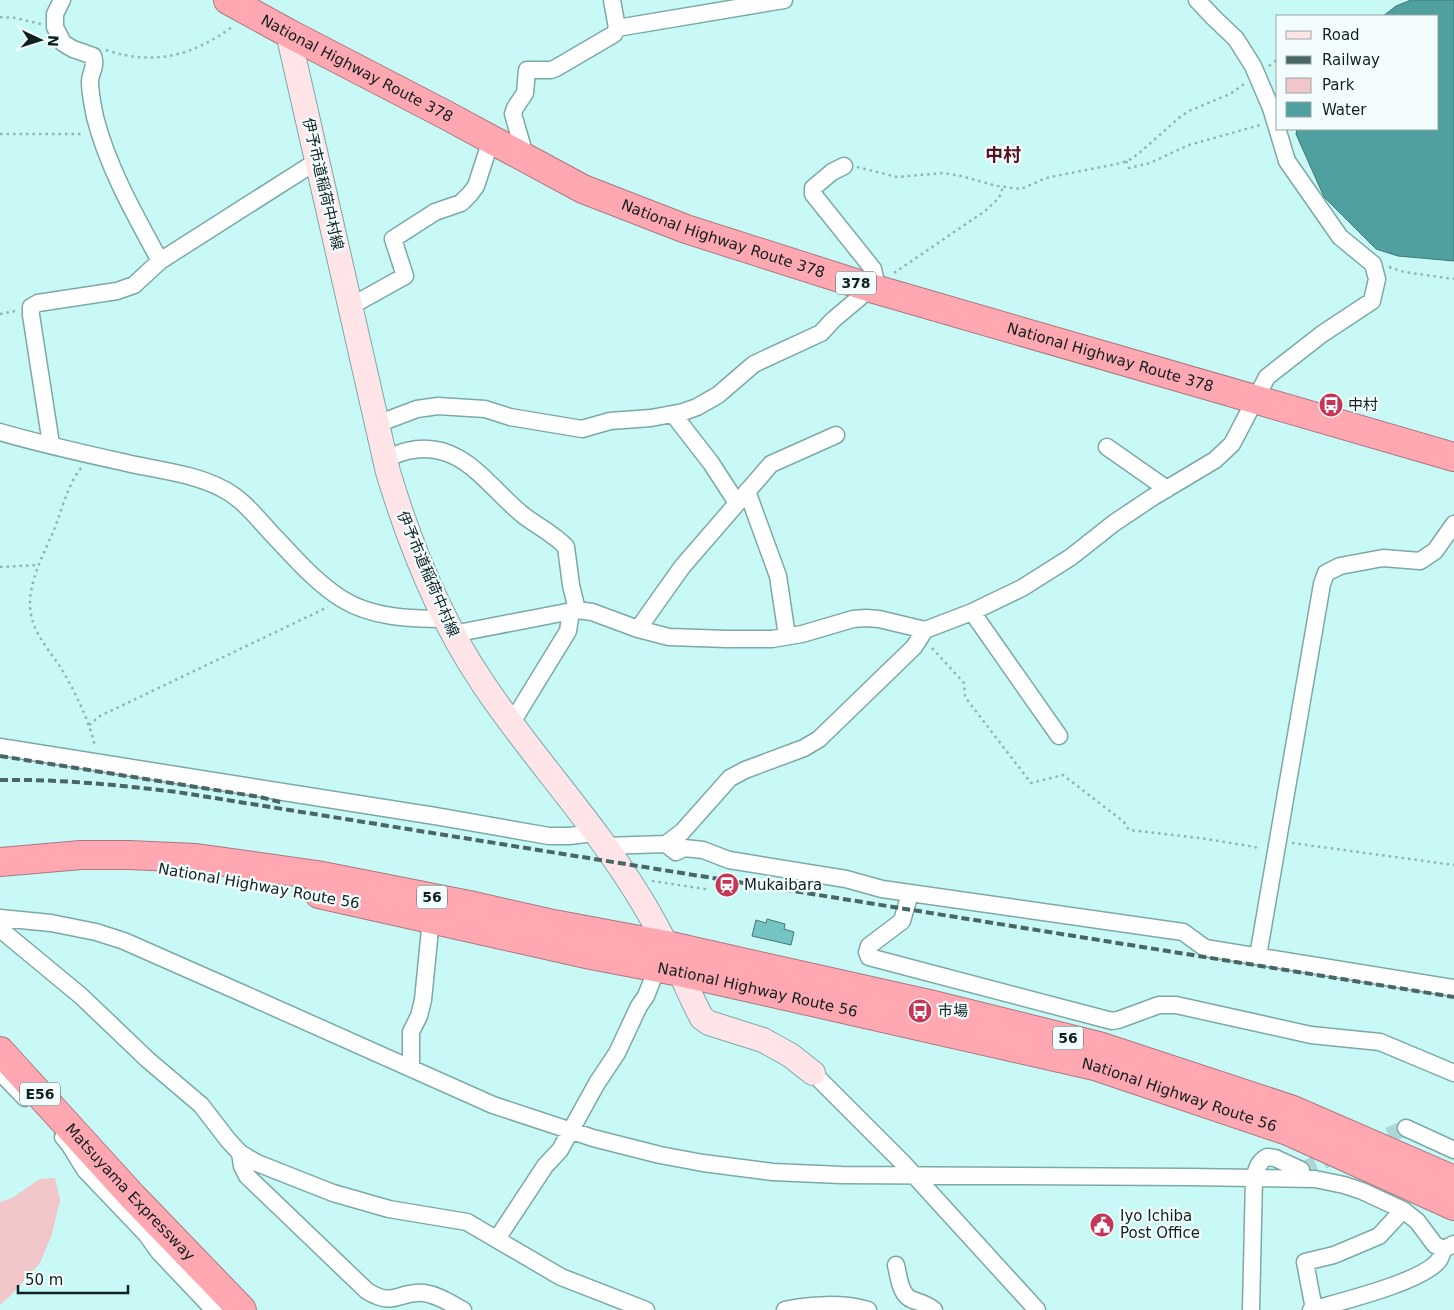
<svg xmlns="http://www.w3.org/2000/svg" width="1454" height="1310" viewBox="0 0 1454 1310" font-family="'DejaVu Sans','Noto Sans JP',sans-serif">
  <rect width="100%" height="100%" fill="#c9f9f7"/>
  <path fill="#f0c6c9" d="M55,1178l5,22 -8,34 -12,29 -28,31 -12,11v-103l12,-4 28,-19z"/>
  <path fill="#4fa09e" stroke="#3c7a78" d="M1411,0h43v261l-56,-5 -22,-7 -52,-52 -28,-63 1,-5h141v-113h-55l13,-10z"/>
  <path fill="#73c4c2" stroke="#477473" d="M767,919l18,5 -1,5 10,3 -3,13 -39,-9 4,-16 10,3z"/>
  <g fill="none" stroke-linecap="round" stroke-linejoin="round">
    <path stroke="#add8d7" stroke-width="16" stroke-dasharray="16 8" stroke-linecap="butt" d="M1366,1144l40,-16
      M1301,1170l40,-16"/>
    <defs>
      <path id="street" d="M62,0l-7,14v13l8,16 10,6 20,7c4,10 -3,17 -3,26 0,12 3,24 5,35 13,51 40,98 65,144
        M612,0l5,28 167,-28
        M526,159l-13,-45 2,-6 10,-15 2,-23h24l5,-2 58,-34 3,-6
        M351,306l54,-30 -12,-37 42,-27 26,-9 9,-9 6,-8 15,-46
        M673,414l38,49 26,40
        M377,424l40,-15 21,-3 47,3 25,8 72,12 28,-8 41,-3 32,-6 14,-5 21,-12 36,-31 67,-31 12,-13 38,-32 4,-10 -2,-9 -60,-75v-6l19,-16 12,-6
        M0,432c44,13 91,23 136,33 29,6 61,10 87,24 20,10 35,30 50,46 21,22 43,48 69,64 30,19 70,20 103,20
        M51,444l-20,-129v-8l7,-4 79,-12 17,-6 26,-24 157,-100
        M1107,447l60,42
        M385,459c7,-3 14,-6 22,-8 54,-13 80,35 116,64 14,11 31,19 43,32l5,38 6,25
        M747,491l31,85 9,60
        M972,612l87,124
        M638,629l44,-62 89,-103 65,-29
        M453,634l124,-24 15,2 46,17 31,8 58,2h45l30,-5 51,-15 13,-1 13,1 46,11 47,-18 50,-24 49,-31 43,-34 39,-26 62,-37 17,-16 35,-67 55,-43 50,-33 5,-22 -4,-15 -33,-27 -53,-76 -16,-53 -18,-42 -17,-27 -23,-22 -16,-17
        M511,724l57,-93 3,-20
        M0,747l435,69 114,20h20l25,-3
        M666,844l10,8 8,-4 19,2 26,10 117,19 36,10 301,43 22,16 249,40
        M604,846l62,-2 16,-12 48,-54 15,-8 59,-22 15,-9 95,-92 11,-17
        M910,893l-8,28 -33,25 -2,6 2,5 243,64 6,-1 41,-15h17l135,30 69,7 74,31
        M0,918l51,5 45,9 28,9 120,53 249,111 100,33 67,17 43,8 70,9 68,3 348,2 126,2 29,6 18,6 41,19 14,11 18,24 9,4 10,-5
        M0,929l81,67 67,64 53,45 27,35 12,13 17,10 76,30 56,16 78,13 94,55 85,33
        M1258,956l64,-372 4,-11 14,-7 43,-8 37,3 15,-10 19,-27
        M411,1068v-36l8,-16 4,-16 8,-81
        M0,1072l25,26
        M813,1073l90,90 134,147
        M1406,1128l48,22
        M63,1137l6,7 16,26 61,64 13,18 55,58
        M240,1153l2,13 5,10 120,115c28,17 30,0 57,2 14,2 26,10 39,17
        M497,1239l48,-73 15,-16 37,-67 20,-30 22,-47 7,-10 11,-28
        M896,1265c3,12 4,31 17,35 8,3 14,4 21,10
        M1314,1309l-9,-47 29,-7 45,-19 24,-26
        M785,1310c23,-6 60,-7 83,0
        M1251,1310l3,-132c3,-9 4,-16 13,-21l8,1 26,12
        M1311,1310c28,-8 112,-28 128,-50 2,-3 3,-7 5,-11"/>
      <path id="secondary" d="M288,33l100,439c22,73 51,146 94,210 49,74 112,140 158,216 15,24 28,50 41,76 7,15 13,30 21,44l7,5 54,17 27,15 23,18"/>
      <g id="highway">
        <path id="s1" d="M228,0l60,33 156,81 139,75 103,40 185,59 583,169"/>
        <path d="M0,862l81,-7h48l67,3 121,17 152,30 79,18 118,22 267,60 166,41 194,64 161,70"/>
        <path id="s2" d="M319,894l272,61 89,17 415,94 193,65 166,75"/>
        <path id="s3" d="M0,1051l133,146 109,113"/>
      </g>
    </defs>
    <use href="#street" stroke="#7ba9a7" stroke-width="19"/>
    <use href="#secondary" stroke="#7ba9a7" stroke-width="26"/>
    <use href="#highway" stroke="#ab787e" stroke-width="30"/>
    <path stroke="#8eb5b3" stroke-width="2.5" stroke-dasharray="2.5 4" stroke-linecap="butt" d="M0,17l15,1 26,6
      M106,50c48,16 86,6 126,-23
      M1269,66l9,-7
      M0,134h84
      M1126,161l3,7 21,-5 39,-18 71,-20
      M857,167l40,10 47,-4 17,3 36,10 24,3 25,-11 75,-15 10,-4 7,-5 42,-37 9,-6 41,-17 14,-10
      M1389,267l15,5 50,7
      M894,273l91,-62 14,-13 4,-11
      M0,314l15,-3
      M81,468c-14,18 -19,42 -27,62 -10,23 -25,51 -24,76 1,27 21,45 34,67 13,23 25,48 31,73
      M0,567l39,-2
      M932,648l32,35 1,14 66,86 32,-8 61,47 5,8 71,8 55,9 5,3
      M89,725l11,-9 228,-109
      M1292,843l162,22
      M652,881l53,8v-3"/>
    <use href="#street" stroke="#fff" stroke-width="16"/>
    <use href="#secondary" stroke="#ffe5e8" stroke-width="24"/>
    <use href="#highway" stroke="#ffa8b1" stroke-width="28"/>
    <path stroke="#496564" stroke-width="4" stroke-dasharray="8 4" stroke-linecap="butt" d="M0,756l260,41 24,6
      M0,780c59,-1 118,5 177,12l1277,205"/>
  </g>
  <defs>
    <symbol id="bus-disc" viewBox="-11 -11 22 22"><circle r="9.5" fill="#c53555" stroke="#f4fdfd"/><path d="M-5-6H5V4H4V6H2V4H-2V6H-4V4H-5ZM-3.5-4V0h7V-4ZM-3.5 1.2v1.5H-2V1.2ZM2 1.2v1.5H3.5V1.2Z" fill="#fff"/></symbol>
    <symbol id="station-disc" viewBox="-11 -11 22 22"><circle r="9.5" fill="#c53555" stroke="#f4fdfd"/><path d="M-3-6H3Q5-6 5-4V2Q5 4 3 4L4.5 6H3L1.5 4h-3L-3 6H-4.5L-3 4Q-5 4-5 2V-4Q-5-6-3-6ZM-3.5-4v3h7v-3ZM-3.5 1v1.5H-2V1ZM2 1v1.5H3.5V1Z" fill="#fff"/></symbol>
    <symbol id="civic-disc" viewBox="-11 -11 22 22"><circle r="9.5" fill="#c53555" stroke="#f4fdfd"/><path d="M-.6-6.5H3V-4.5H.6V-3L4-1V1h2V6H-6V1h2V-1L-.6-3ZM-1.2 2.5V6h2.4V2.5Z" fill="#fff"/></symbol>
  </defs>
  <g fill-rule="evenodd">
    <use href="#bus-disc" x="1317" y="391" width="28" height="28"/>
    <use href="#station-disc" x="713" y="871" width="28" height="28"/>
    <use href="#bus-disc" x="906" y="997" width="28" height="28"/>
    <use href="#civic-disc" x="1088" y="1211" width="28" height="28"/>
  </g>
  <g text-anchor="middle" stroke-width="4.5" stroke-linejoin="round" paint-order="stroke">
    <g fill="#f4fdfd" stroke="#536262" stroke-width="1">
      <rect x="836" y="271.5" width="40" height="23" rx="4"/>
      <rect x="417" y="885.5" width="30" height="23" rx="4"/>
      <rect x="1053" y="1026.5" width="30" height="23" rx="4"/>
      <rect x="20" y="1082.5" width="40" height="23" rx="4"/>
    </g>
    <g font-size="14" font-weight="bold" fill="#0e2020">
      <text x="856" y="288">378</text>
      <text x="432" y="902">56</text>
      <text x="1068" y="1043">56</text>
      <text x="40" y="1099">E56</text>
    </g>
    <g font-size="15" fill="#0e2020" stroke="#f4fdfd">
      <text dy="5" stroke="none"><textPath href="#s1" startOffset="146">National Highway Route 378</textPath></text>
      <text transform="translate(323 184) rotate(77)" y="5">伊予市道稲荷中村線</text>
      <text dy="5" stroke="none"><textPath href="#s1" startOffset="551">National Highway Route 378</textPath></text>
      <text dy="5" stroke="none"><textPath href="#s1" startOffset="956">National Highway Route 378</textPath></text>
      <text transform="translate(428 574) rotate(67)" y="5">伊予市道稲荷中村線</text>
      <text transform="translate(259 886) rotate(10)" y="5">National Highway Route 56</text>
      <text dy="5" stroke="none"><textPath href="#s2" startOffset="449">National Highway Route 56</textPath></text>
      <text dy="5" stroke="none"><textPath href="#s2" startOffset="884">National Highway Route 56</textPath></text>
      <text dy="5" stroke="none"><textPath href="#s3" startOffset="192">Matsuyama Expressway</textPath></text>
    </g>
    <g font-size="15" fill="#0e2020" stroke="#f4fdfd" text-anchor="start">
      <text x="1348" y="410">中村</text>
      <text x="744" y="890">Mukaibara</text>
      <text x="938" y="1016">市場</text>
      <text x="1120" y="1221">Iyo Ichiba<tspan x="1120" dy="17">Post Office</tspan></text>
    </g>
    <g font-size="18" font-weight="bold" fill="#571221" stroke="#f4fdfd">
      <text x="1003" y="161">中村</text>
    </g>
  </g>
  <rect x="1276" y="15" width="162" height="115" fill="#f4fdfd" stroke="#98a5a5"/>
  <rect x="1286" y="31" width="25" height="8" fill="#ffe5e8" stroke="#98a5a5"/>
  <text x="1322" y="40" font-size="15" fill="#0e2020">Road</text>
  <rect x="1286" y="56" width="25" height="8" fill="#496564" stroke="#98a5a5"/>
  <text x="1322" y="65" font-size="15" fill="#0e2020">Railway</text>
  <rect x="1286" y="78" width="25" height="15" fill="#f0c6c9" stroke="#98a5a5"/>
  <text x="1322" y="90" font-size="15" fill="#0e2020">Park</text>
  <rect x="1286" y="102" width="25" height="15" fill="#4fa09e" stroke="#98a5a5"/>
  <text x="1322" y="115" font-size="15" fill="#0e2020">Water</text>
  <g transform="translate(40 40) rotate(94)" stroke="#f4fdfd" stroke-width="4" paint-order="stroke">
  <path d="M0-4L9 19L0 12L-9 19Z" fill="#0e2020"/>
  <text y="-8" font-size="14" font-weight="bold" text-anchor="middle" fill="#0e2020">N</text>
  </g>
  <path d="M18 1285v8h110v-8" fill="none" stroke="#0e2020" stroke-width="2.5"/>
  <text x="25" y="1285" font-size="15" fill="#0e2020" stroke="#f4fdfd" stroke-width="4" paint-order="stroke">50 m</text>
</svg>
